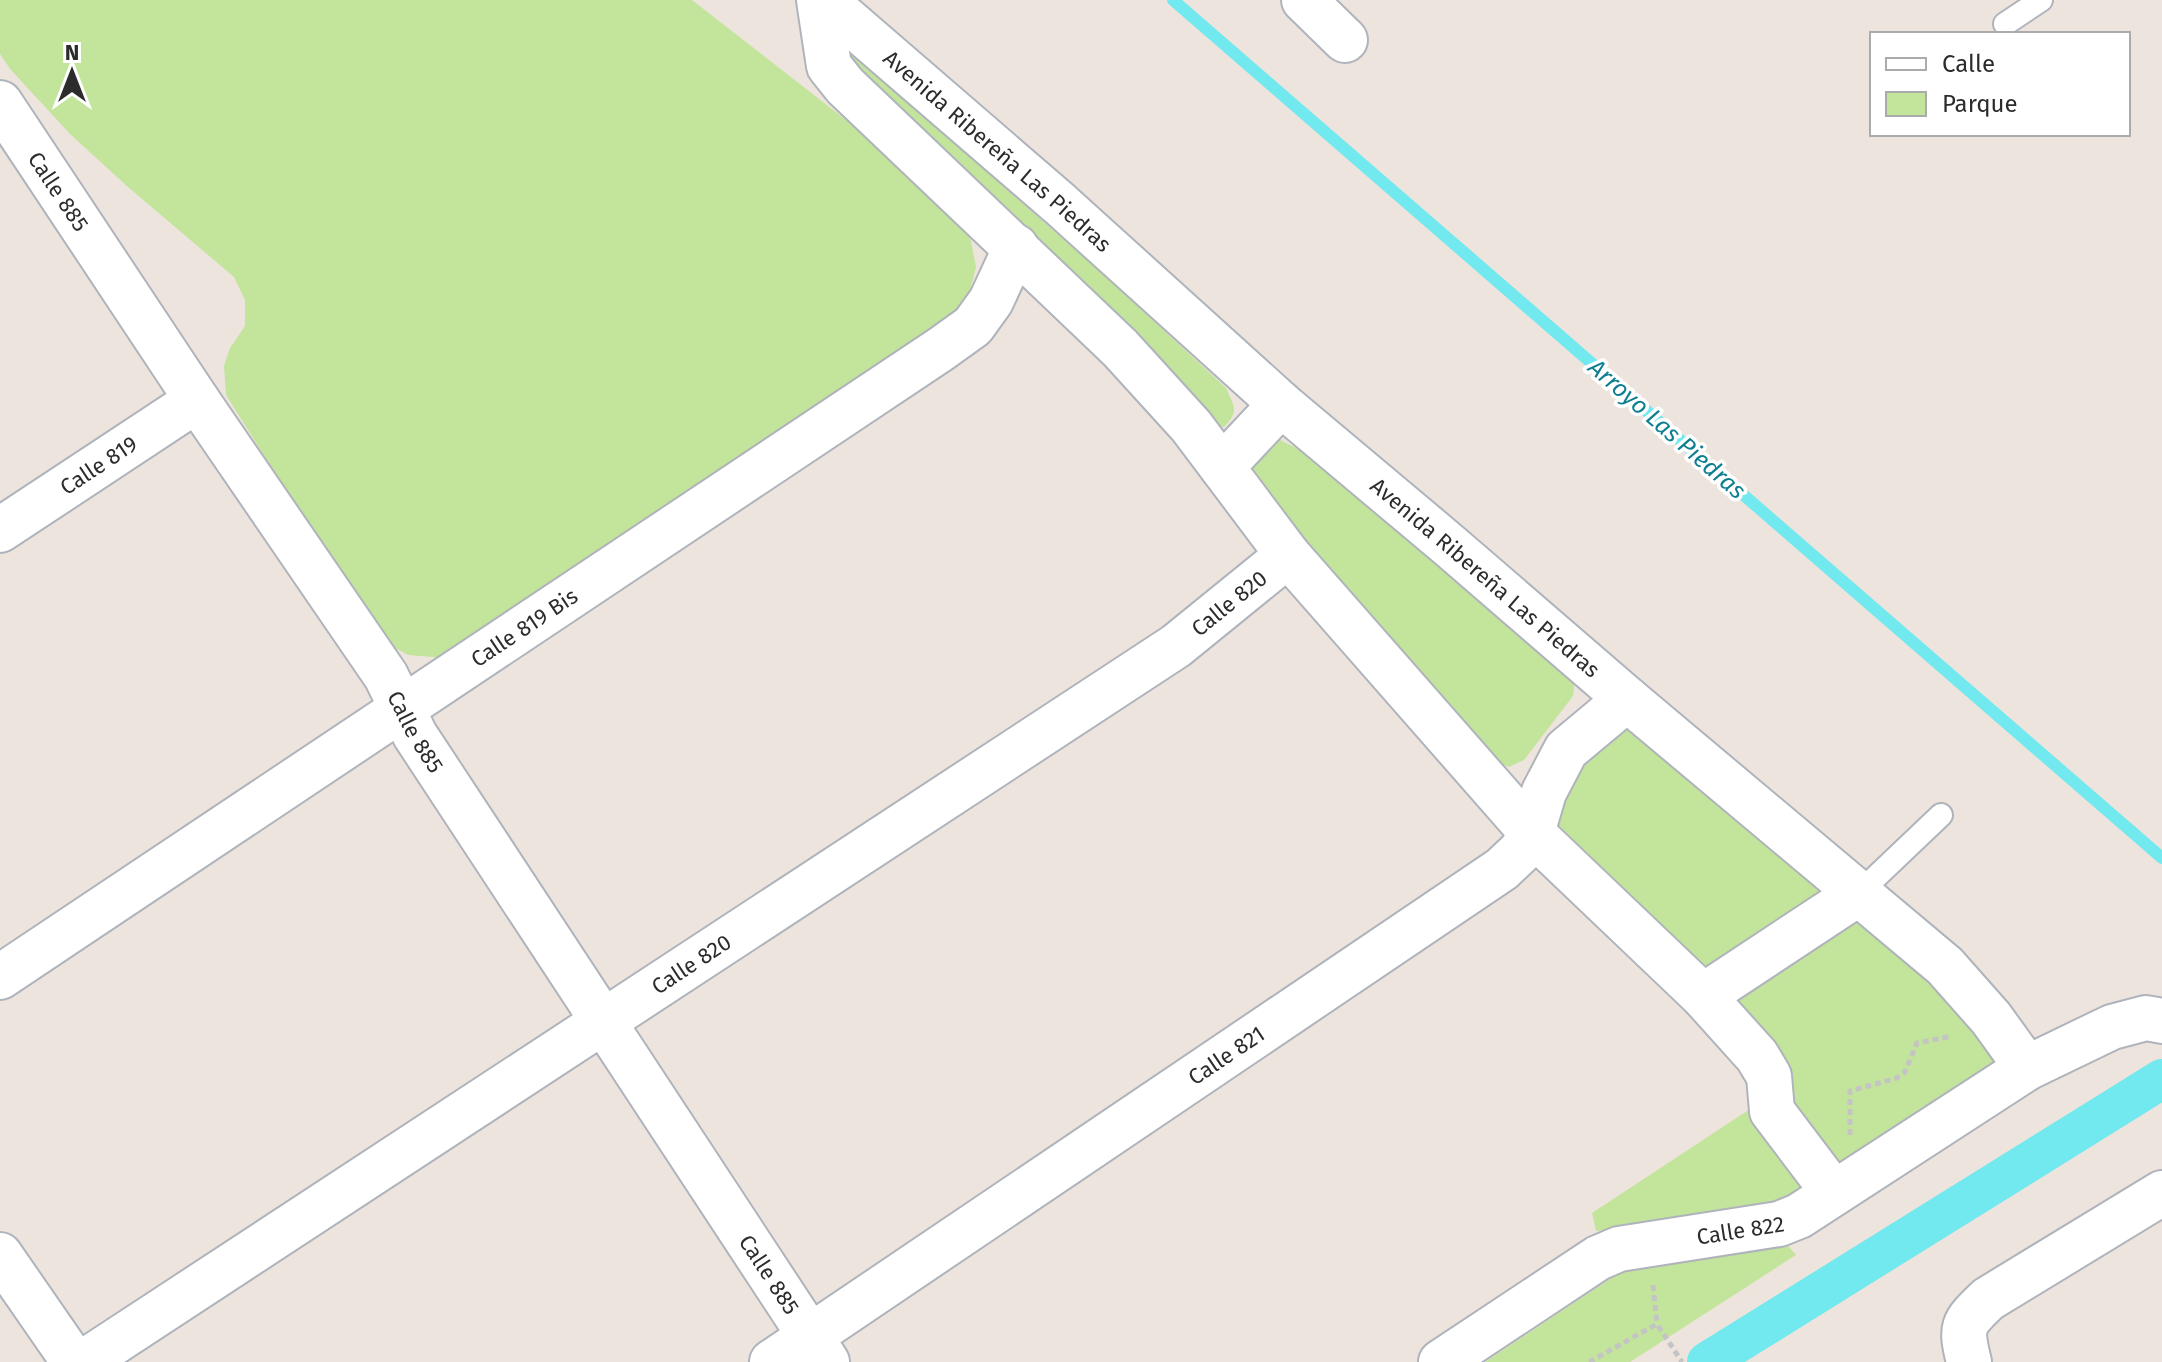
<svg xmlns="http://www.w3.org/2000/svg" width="2162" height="1362" viewBox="0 0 2162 1362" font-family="'Fira Sans',sans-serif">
  <rect width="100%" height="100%" fill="#eee4de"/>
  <path fill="#c3e49b" d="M0,0h692l213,166 50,43 16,32 5,26 -6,24 -10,19 -515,348 -37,-3 -29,-16 -153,-244 -2,-29 6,-18 15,-22v-26l-11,-23 -106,-90 -58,-53 -59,-64 -11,-16z
    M832,35l273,241 121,112c8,18 14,23 -2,39h-19l-351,-340z
    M1280,440l24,12 271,228 -2,16 -49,64 -15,7 -13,-5 -250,-289 17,-29z
    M1625,713l207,182 -125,83 -162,-147 6,-39z
    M1855,915l109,97 30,39v13l-161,114 -111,-174z
    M1750,1109l54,78 -24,18 -63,13 -121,13 -4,-18z
    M1781,1238l15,17 -166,107h-145l143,-95z"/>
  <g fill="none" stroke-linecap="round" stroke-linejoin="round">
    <path stroke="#72e8ef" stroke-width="12" d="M1173,0l989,858"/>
    <path stroke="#72e8ef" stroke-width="40" d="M1707,1362l455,-283"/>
    <defs>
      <path id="service" d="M2005,24l36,-24
        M1859,893l82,-78"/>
      <g id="minor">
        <path d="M819,0l10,66 16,20 275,262 71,78 97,129 244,278 171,163 54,60 12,20 3,35 62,82"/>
        <path id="s1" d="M824,0l236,204 221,200 169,142 177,153 318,267 46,52 36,50"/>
        <path d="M1304,0l41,40"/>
        <path id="s2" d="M0,103l197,297 189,276 29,59 412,627"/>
        <path d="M1222,467l59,-63"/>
        <path id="s3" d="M0,530l197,-130"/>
        <path id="s4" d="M0,977l941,-628 32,-23 18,-25 25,-54"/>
        <path d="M1703,996l156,-103"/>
        <path d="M0,1255l74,107"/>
        <path id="s5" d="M84,1362l1092,-716 112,-91"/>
        <path id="s6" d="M772,1362l730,-493 19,-18 11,-18 12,-41 22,-42 61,-51"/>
        <path id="s7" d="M1441,1362l157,-104 21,-9 160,-25 20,-8 228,-148 85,-41 34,-9 16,3"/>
        <path d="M1969,1362c-9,-36 -7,-38 19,-63l174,-106"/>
      </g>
    </defs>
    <use href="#service" stroke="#afb4bc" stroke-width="26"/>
    <use href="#minor" stroke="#afb4bc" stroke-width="48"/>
    <path stroke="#c4c4c4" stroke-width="5" stroke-dasharray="6 4" stroke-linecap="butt" d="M1850,1135v-44l47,-13 8,-6 12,-29 35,-7
      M1653,1285l4,39
      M1589,1362l68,-38 25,38"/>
    <use href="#service" stroke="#fff" stroke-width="22"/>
    <use href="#minor" stroke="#fff" stroke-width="44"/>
  </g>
  <g text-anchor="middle" stroke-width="7" stroke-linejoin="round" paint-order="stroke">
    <g font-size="22" fill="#2c2c2c" stroke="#fff">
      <text dy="8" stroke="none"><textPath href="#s1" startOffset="230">Avenida Ribereña Las Piedras</textPath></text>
      <text dy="8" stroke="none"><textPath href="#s2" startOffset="106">Calle 885</textPath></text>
      <text dy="8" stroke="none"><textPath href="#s3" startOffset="118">Calle 819</textPath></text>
      <text dy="8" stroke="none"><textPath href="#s1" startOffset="878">Avenida Ribereña Las Piedras</textPath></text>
      <text dy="8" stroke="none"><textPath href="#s5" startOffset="1374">Calle 820</textPath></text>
      <text dy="8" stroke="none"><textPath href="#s4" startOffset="630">Calle 819 Bis</textPath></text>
      <text dy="8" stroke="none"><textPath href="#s2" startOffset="754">Calle 885</textPath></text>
      <text dy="8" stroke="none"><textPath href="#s5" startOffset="726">Calle 820</textPath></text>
      <text dy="8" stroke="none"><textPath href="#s6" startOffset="548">Calle 821</textPath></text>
      <text dy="8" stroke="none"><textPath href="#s7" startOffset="334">Calle 822</textPath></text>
      <text dy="8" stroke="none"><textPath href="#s2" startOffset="1402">Calle 885</textPath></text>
    </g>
    <g font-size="24" font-style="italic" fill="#0d7f91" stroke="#fff">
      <text transform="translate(1667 429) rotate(41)" y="8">Arroyo Las Piedras</text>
    </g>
  </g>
  <rect x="1870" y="32" width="260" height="104" fill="#ffffff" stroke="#ababab" stroke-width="2"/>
  <rect x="1886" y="58" width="40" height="12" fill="#ffffff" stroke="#ababab" stroke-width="2"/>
  <text x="1942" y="72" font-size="24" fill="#2c2c2c">Calle</text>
  <rect x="1886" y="92" width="40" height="24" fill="#c3e49b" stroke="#ababab" stroke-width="2"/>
  <text x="1942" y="112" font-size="24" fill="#2c2c2c">Parque</text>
  <g transform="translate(72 72)" stroke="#ffffff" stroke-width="6" paint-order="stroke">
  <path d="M0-6L14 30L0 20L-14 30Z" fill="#2c2c2c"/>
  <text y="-12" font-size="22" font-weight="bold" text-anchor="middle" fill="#2c2c2c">N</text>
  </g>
</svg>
